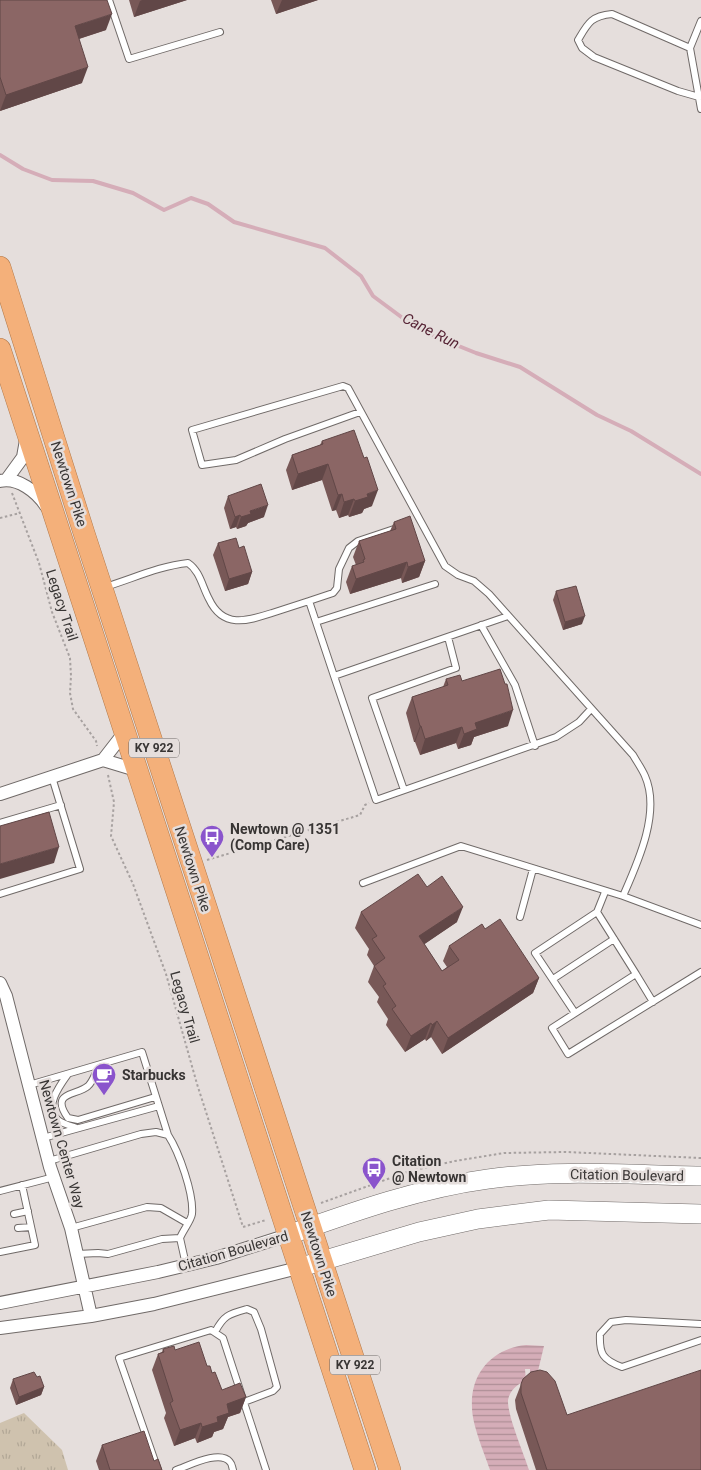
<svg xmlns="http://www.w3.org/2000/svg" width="701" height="1470" viewBox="0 0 701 1470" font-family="Roboto,sans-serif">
  <defs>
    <pattern id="grass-tufts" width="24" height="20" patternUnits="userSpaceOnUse" patternTransform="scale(1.25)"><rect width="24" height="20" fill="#cfc2ae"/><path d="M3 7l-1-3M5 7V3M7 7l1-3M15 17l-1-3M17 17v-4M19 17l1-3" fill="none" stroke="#b2a796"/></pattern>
    <pattern id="water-rules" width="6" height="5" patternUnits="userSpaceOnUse" patternTransform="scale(1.25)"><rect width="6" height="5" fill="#d5adb8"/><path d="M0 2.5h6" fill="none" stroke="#ae8e96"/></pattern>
  </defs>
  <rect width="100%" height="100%" fill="#e5dedc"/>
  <path fill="url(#grass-tufts)" d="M24,1413l38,37 6,20h-68v-47z"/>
  <path fill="url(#water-rules)" d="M526,1345l18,1 -7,29 -3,-3h-4v-3h-5l1,12c-9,3 -16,9 -18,19 -1,15 16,54 21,70h-39c-6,-18 -18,-45 -18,-63 -2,-34 21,-59 54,-62z"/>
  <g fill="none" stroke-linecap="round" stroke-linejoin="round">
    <path stroke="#d5adb8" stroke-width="4" d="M0,155l23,14 29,11 41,1 40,12 31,17 27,-12 17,6 26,18 91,26 36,28 12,20 31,23 30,17 42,17 44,14 77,48 34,16 70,43"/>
    <defs>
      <path id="service" d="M109,0l20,59 91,-27
        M701,21l-11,27 11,61
        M690,48l-78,-34c-21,2 -24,9 -34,26l4,8 12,9 84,34 21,6
        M360,412l-75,27 -49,21 -34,5 -10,-35 151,-44 5,2 97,178 13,9 16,6 15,13 144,161c4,7 9,14 12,21 16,36 -7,86 -22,120l78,29
        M105,587c27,-8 54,-21 83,-24 12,8 14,23 21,36 14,30 38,22 63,14 12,-4 25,-8 37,-12l25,75
        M309,601l24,-8 4,-5 2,-19 10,-21 9,-7 39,-13
        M508,616l-174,60 42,124 180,-63 23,-15 12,-13
        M316,622l119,-38
        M481,625l34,60 20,61
        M404,790l-32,-92 84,-30 -8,-31
        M0,823l61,-18
        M363,883l98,-37 162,50
        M0,894l80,-25 -28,-92
        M597,912l8,-20
        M520,917l13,-48
        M553,979l61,-40
        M653,1002l-17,-28 -84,54 16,26 133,-82
        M575,1013l-40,-60 62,-41 39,62
        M100,1065c-4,6 -7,17 -12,21 -11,10 -39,5 -20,32l10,2 77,-23
        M68,1074c-8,11 -25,34 -10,46 5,4 13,6 19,8
        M29,1085l113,-33 26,83
        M43,1138l116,-32
        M49,1161l92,-27 15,-2 12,3c11,17 26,59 24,79 -1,7 -9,16 -12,24l6,27
        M0,1191l54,-14
        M14,1214l14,-3
        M18,1228l13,-1
        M71,1228l76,-21 14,1 26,15
        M0,1252l35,-7 -13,-60
        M77,1254l21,-1 10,1 54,-15 18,-1
        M701,1324l-75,-4 -15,2 -11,12c-1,20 3,26 22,33l79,-27
        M215,1332c9,-17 14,-18 32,-23l7,3 7,17 16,58 -4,4 -29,11
        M158,1470l-39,-112 92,-28 12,8 43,132
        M176,1470c12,-4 44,-21 54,-8 2,2 2,5 3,8"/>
      <path id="minor" d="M7,479l16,-22 3,-17
        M0,481c18,-4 37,11 46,25
        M103,760l21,-27
        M0,794l103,-34 33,10
        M0,983l6,13 44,171 21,61 20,88
        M0,1303l158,-31 58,-14 72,-23
        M0,1328l91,-12 63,-12 144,-36"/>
      <path id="secondary" d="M288,1235c65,-23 132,-47 200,-56 71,-10 142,-4 213,-3
        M298,1268l121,-36 59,-13 71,-9 152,4"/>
      <path id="trunk" d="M0,267l84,266 306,937
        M0,349l365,1121"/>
    </defs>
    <use href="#service" stroke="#706a68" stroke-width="8"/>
    <use href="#minor" stroke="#706a68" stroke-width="14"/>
    <use href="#secondary" stroke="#706a68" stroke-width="20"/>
    <use href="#trunk" stroke="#b1794b" stroke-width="22"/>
    <path stroke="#a7a1a0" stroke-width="2" stroke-dasharray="2.5 2.5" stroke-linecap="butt" d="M12,493l27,70 13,49 18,46 1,18 -1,17 3,16 23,32 1,5
      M0,518l20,-5
      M108,775l6,27 -3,34 22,48 33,90 31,110 46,143 23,-7
      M207,860l153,-45 5,-10 4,-2
      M321,1203l89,-32 45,-10 49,-8 62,-1 135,6"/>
    <use href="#service" stroke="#fff" stroke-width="6"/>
    <use href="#minor" stroke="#fff" stroke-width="12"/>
    <use href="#secondary" stroke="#fff" stroke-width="19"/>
    <use href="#trunk" stroke="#f4b07a" stroke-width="21"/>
  </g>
  <path fill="#785857" d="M0,0l106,30 -27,9 3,44 -82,28z
    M129,0h58l-53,17z
    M271,0h47l-42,14z
    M322,441l50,65 -8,3 -2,4 -13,4 -1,-2 -9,3 -3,-8 -4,1 -10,-31 -30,10 -6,-20 6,-15 28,-10z
    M228,496l36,21 -16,6 -2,3 -9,3 -1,-2 -6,2 -6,-21z
    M394,522l31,39 -6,16 -17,6 -1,-5 -51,16 -4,-12 6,-16 4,-1 -3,-8 6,-16 31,-10z
    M218,543l21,5 13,24 -4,12 -23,7 -12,-36z
    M556,591l26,33 -19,6 -10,-30z
    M446,679l16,2 46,45 -34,11 -3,8 -13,4 -2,-6 -36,12 -5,-13h-1l-8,-29 6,-16 31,-10z
    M427,887l30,35 -33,22 18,27 5,-4 -4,-6 6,-15 36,-17 54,49 -6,15 -91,61 -11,-17 -5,4 -1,-2 -20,13 -19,-27 2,-6 -11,-17 2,-5 -11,-15 6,-16 -7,-11 2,-6 -14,-21 6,-16z
    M163,1349l12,1 32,16 5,7 10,17 24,7 -6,16 -12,4 -5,12 -9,3 -2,5 -15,6 -2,-5 -21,8 -10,-28 2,-5 -14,-43 6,-16 4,-2z
    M37,1377l7,10 -3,8 -25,10 -6,-17 3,-9z
    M523,1379l44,36 134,55h-165l-20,-61 -1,-9z
    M102,1445l52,16 8,9h-63l-3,-9z"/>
  <path fill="#614747" d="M142,0h45l-53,17 6,-16z
    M282,0h36l-42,14z
    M112,14l-6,16 -37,12 6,-16z
    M88,67l-6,16 -82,28 6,-16z
    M328,464l-6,16 -30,10 6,-16z
    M378,490l-6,16 -8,3 -2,4 -13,4 6,-16 12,-7z
    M342,494l-6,16 -4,1 6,-16z
    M354,499l-6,16 -9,3 5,-16z
    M268,505l-4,12 -16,6 -2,3 -9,3 4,-12 9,-6z
    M240,515l-4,12 -6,2 5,-12z
    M425,561l-6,16 -17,6 6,-16z
    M407,562l-6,16 -51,16 6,-15z
    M252,572l-4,12 -23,7 4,-12z
    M585,616l-3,8 -19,6 2,-8z
    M513,710l-5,16 -34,11 -3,8 -13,4 6,-15 11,-11z
    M420,726h1l-6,16h-1z
    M462,727l-6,16 -36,12 5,-16z
    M59,847l-5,16 -54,16v-15z
    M463,907l-6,15 -44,30 6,-16z
    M539,978l-6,15 -91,61 6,-16z
    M437,1021l-6,16 -5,4 6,-16z
    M431,1023l-6,16 -20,13 6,-16z
    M44,1387l-3,8 -25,10 3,-8z
    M246,1397l-6,16 -12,4 -5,12 -9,3 -2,5 -15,6 5,-16 15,-10 10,-13z
    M201,1423l-6,15 -21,8 6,-16z"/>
  <path fill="#8b6665" stroke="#614747" d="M0,0h107l5,14 -37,12 13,41 -82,28 -6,-18z
    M354,430l10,28 3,-1 11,33 -11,4 1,3 -13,4 -1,-2 -10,3 -2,-8 -4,1 -10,-31 -30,10 -6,-19 31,-11 -1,-3z
    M261,484l7,21 -18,6 1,3 -10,3 -1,-2 -5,2 -7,-21z
    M410,516l15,45 -17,6 -1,-5 -51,17 -4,-13 12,-4 -1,-2 2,-1 -6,-18 37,-12 -2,-7z
    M236,538l3,10 5,-2 8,26 -23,7 -11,-36z
    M576,586l9,30 -20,6 -9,-31z
    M500,669l5,15h2l6,26 -38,13 2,6 -13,5 -2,-7 -37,12 -4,-13h-1l-8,-29 36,-12 -2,-6 14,-4 2,6z
    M49,812l10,35 -59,17v-38z
    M418,874l9,13 15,-11 21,31 -44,29 23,35 17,-11 -10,-14 33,-22 3,5 15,-10 39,59 -91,60 -11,-17 -5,4 -1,-2 -20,13 -19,-27 4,-3 -13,-20 3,-2 -12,-18 11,-8 -13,-19 5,-3 -16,-24z
    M199,1342l8,24h3l2,7 3,-1 7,18 18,-7 6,14 -19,7 2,9 -12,4 1,5 -16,5 -1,-4 -21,7 -10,-27 3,-2 -15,-47 6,-2 -1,-3 11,-3 1,4z
    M540,1370l7,2 8,9 12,34 134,-45v100h-154l-26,-77v-9l2,-5 8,-7z
    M34,1372l3,5 3,-1 4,11 -25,10 -6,-18z
    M144,1431l10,30 4,-2 4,11h-52l-8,-25z"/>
  <defs>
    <symbol id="bus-pin" viewBox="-11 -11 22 30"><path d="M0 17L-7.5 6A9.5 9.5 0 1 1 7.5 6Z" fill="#8a54cc" stroke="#e5dedc"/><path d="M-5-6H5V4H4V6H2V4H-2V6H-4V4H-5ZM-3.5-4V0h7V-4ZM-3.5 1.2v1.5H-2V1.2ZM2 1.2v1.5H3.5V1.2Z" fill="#fff"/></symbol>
    <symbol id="cafe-pin" viewBox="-11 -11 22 30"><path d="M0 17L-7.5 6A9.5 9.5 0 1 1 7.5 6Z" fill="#8a54cc" stroke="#e5dedc"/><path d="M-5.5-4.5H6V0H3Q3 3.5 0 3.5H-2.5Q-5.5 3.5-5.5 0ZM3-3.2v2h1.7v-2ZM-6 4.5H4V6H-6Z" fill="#fff"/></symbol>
  </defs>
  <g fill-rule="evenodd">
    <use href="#bus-pin" x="198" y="823" width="28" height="38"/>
    <use href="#cafe-pin" x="90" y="1061" width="28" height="38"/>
    <use href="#bus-pin" x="360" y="1155" width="28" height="38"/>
  </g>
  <g text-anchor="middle" stroke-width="5" stroke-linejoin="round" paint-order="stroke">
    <g fill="#e5dedc" stroke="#6c6866" stroke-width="1">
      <rect x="129" y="738.5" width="50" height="19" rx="4"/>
      <rect x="330" y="1355.5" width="50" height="19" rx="4"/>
    </g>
    <g font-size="12" font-weight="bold" fill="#383534">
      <text x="154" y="752">KY 922</text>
      <text x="355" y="1369">KY 922</text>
    </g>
    <g font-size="14" fill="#383534" stroke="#e5dedc">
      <text transform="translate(69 484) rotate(72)" y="5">Newtown Pike</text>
      <text transform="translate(62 605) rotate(72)" y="5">Legacy Trail</text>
      <text transform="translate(193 869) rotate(72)" y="5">Newtown Pike</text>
      <text transform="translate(185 1007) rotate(74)" y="5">Legacy Trail</text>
      <text transform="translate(62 1144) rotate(74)" y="5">Newtown Center Way</text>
      <text transform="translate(627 1175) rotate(1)" y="5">Citation Boulevard</text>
      <text transform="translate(233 1251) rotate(-16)" y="5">Citation Boulevard</text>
      <text transform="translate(319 1254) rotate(72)" y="5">Newtown Pike</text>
    </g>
    <g font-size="14" font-weight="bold" fill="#383534" stroke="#e5dedc" text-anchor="start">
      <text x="230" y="834">Newtown @ 1351<tspan x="230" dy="16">(Comp Care)</tspan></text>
      <text x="122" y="1080">Starbucks</text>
      <text x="392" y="1166">Citation<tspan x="392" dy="16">@ Newtown</tspan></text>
    </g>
    <g font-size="15" font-style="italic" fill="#572536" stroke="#e5dedc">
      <text transform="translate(431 331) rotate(27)" y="5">Cane Run</text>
    </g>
  </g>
</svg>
